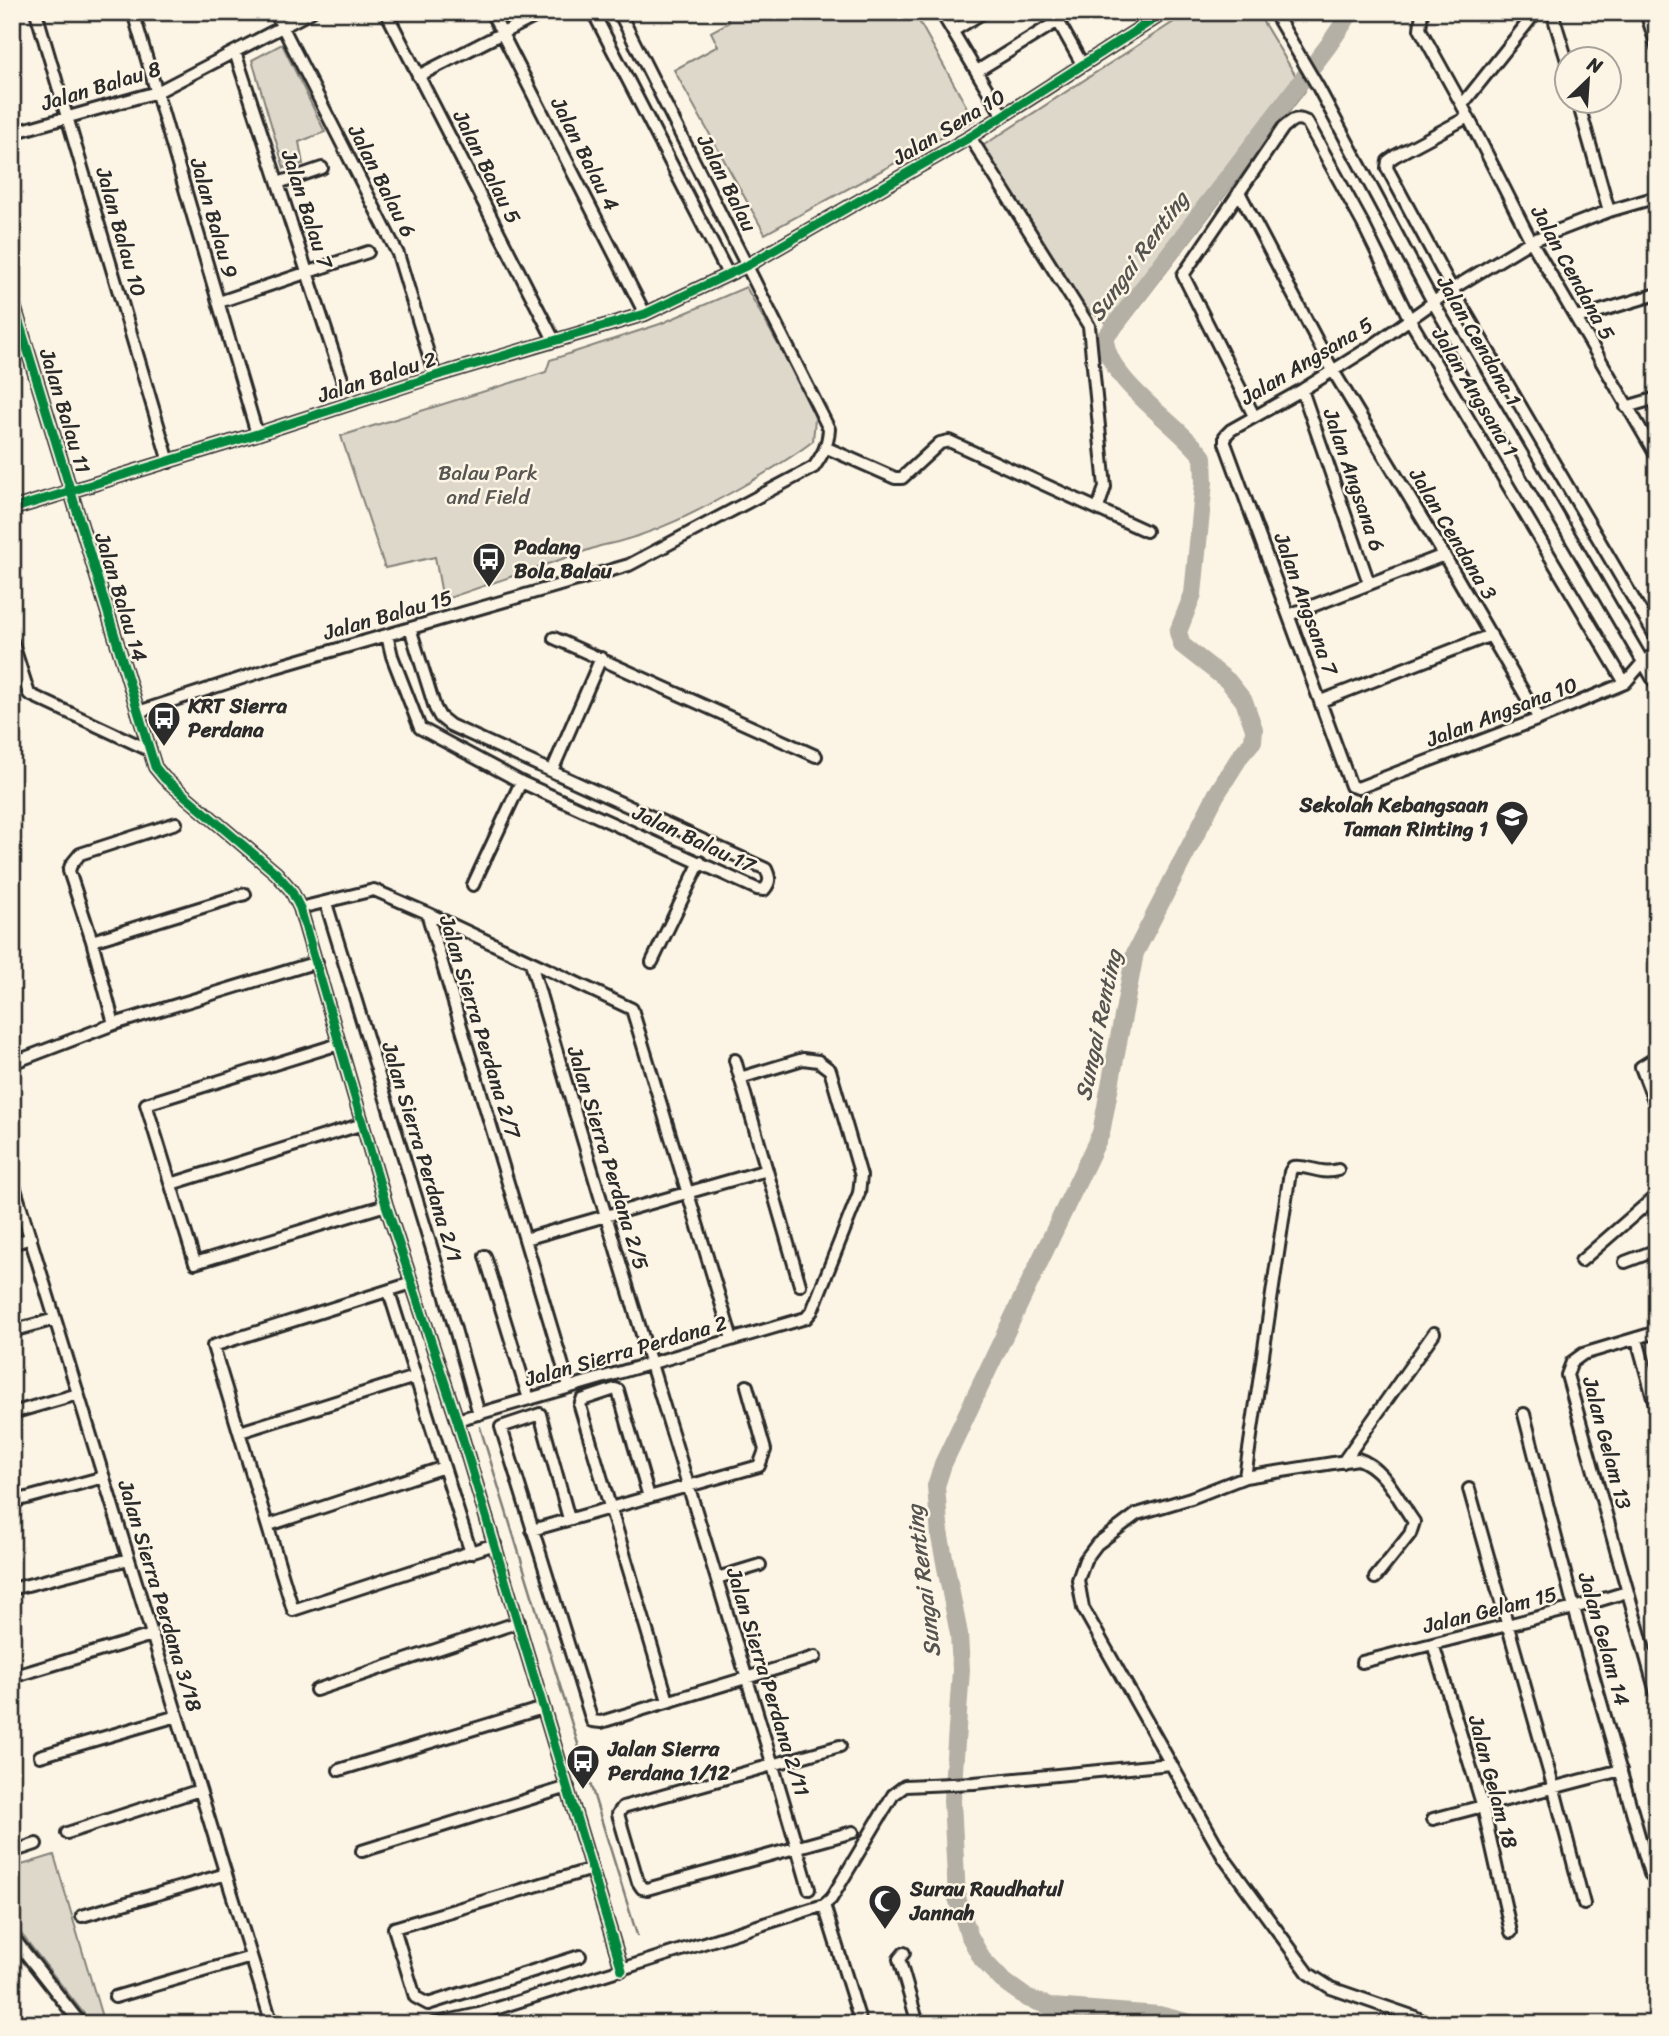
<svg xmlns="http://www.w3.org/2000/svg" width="1669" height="2036" viewBox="0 0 1669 2036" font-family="Sriracha,sans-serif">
  <rect width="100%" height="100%" fill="#fcf5e5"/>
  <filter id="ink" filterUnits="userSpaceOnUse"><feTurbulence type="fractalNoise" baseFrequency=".0143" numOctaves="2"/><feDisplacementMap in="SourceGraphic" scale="14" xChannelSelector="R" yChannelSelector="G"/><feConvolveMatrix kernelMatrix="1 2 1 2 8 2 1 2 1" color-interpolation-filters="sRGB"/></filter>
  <g filter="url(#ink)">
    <path fill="#ded8ca" stroke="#84827a" stroke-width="2" d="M724,12h190l60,108 -209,114 -91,-164 44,-24 -7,-14 18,-10z
      M1189,12h68l48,79 -186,242 -35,-27 -103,-159z
      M282,44l43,88 -26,10 4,22 -19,4 -32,-108z
      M746,287l62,111 7,20 -2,23c-20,16 -41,28 -63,41 -47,27 -97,54 -150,64l-157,54 -8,-43 -50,11 -44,-132 205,-64 4,-12 110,-36z
      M54,1855l50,169h-12l-80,-102v-54z"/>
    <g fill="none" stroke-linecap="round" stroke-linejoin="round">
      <path stroke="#7d7b74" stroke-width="2.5" d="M480,1427l157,508"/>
      <path stroke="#b4b0a5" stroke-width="18" d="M1194,2024l-35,-9 -107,-8 -25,-9 -25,-18 -20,-21 -13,-24 -12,-37 -5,-98 9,-130 -2,-36 -19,-97 -4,-51 7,-22 158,-331 34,-180 81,-158 25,-40 12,-14 1,-12 -10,-28 -16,-20 -46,-36 -4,-13 15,-38 11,-112 -1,-25c-25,-34 -97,-76 -98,-119l223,-292 23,-34"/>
      <defs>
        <path id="minor" d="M36,12l133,450
          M133,12l124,422
          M275,12l123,242 37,122
          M386,12l168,328
          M491,12l154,302
          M593,12l135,262
          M941,12l62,104
          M1053,12l29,52
          M1274,12l44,75 115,215 224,384
          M1422,12l-2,17 42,76 69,136 126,216
          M1552,12l16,52
          M1646,12l11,35
          M953,31l31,-19
          M235,52l107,327
          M977,71l81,-50
          M418,76l126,-64
          M1578,102l31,109
          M1462,105l74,-93
          M1468,117l-73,39 -7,5 -1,7 65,121 205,350
          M12,133l145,-41 154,-80
          M970,137l119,189 16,161 -7,21
          M278,183l44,-15
          M1239,192l93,177 112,186 95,164
          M1657,197l-48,14 -78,30 -79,48 -80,57 -70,44 -71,40 -6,6v7l126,343 7,2 41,-16 140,-53 86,-36 19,-22 13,-8
          M12,299l143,468 9,11 112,95 15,17 9,18 86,297 71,215 165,550
          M219,302l149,-50
          M1577,318l80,-24
          M1302,390l67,193
          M1626,407l31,-9
          M1254,416l-71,-141 100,-147c9,-8 13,-12 24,-6l56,102 47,96 215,363
          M827,448l68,30h7l38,-35 9,-2 197,90
          M12,509l245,-75 178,-58 210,-62 103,-49 222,-128 195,-125
          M1289,615l155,-60
          M387,635l5,21 28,72 101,54 236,107 7,1c7,-8 6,-12 2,-21l-316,-144 -10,-8 -5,-9 -25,-80
          M554,638l262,118
          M12,641l17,53 120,56
          M1321,701l170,-66
          M138,712l138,-45 353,-102 185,-98c9,-13 14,-22 15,-38l-210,-417
          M552,771l49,-113
          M473,885l48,-103
          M326,903l112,366 41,145
          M300,908l74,-18 53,23 142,473
          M427,913l205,96 100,330
          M92,941l153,-47
          M652,962l48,-100
          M531,963c89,310 189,616 278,926
          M114,1024l-22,-83 -23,-70 2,-6 9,-11 96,-31
          M339,1044l-193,60 49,159 191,-58
          M1657,1057l-16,10 16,41
          M735,1060l65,225
          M12,1063l102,-39 203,-62
          M1338,1170c-21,5 -26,-5 -45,-3l-3,5 -45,305 -54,21 -54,16 -40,30 -12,16 -7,20 5,28 141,250 85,116 22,14 84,29 13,7
          M12,1179l260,845
          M171,1184l192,-60
          M525,1239l242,-69
          M12,1244l19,-6
          M485,1256l44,143
          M1581,1261l76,-66
          M1625,1262l32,-12
          M412,1283l-199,63 80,264 202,-66
          M389,1292l82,261
          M12,1331l43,-12
          M1657,1332l-74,22 -11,8 -5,13 90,321
          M1637,1339l20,73
          M12,1413l66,-19
          M1524,1414l50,194 76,266
          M457,1420l349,-102 6,-7 47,-118 2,-17 -31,-106 -12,-9 -15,-2 -63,19
          M240,1432l175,-55
          M1343,1462l91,-129
          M1245,1477l113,-18c26,8 41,42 56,63l-4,12 -35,44
          M1469,1489l85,300 30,115
          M649,1497l-31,-107 -3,-1 -33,11 -2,6 88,295
          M12,1502l92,-25
          M569,1519l-29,-105 -39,13 91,294 9,1 214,-65
          M269,1525l175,-58
          M532,1530l227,-64 6,-16 -18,-64
          M717,1578l43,-13
          M12,1589l117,-30
          M1433,1644l50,163 28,125
          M1362,1662l212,-54 53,-16
          M12,1677l140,-42
          M316,1690l203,-68
          M840,1746l-217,61 -5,7 20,68 4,6 5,1 206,-57
          M40,1756l137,-40
          M339,1770l204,-62
          M1433,1819l188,-49
          M67,1833l133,-43
          M362,1851l206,-64
          M12,1852l24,-8
          M824,1905l37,119
          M82,1916l144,-42
          M12,1936l69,88
          M904,1953l-5,6 19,65
          M580,1956l-152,48 -13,-7 -21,-69 198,-59
          M115,1997l136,-40
          M433,2024l46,-10 345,-109 7,-6 62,-104 12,-9 69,-3 197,-19"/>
      </defs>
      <use href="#minor" stroke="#2b2b2b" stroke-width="16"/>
      <use href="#minor" stroke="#fcf5e5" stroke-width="10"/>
      <defs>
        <path id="cycleway" d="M12,299l143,468 9,11 112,95 15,17 9,18 86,297 71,215 165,550
          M12,509l245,-75 178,-58 210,-62 103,-49 222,-128 195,-125"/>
      </defs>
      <use href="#cycleway" stroke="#fcf5e5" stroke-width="13"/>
      <use href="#cycleway" stroke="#00873e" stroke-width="9"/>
    </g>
  </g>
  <defs>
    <symbol id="bus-pin" viewBox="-11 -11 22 30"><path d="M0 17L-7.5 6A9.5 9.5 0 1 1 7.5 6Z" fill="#2b2b2b" stroke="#fcf5e5"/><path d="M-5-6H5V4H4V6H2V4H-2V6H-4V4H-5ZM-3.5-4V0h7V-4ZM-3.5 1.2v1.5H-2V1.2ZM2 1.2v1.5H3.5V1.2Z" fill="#fff"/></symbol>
    <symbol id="school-pin" viewBox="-11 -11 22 30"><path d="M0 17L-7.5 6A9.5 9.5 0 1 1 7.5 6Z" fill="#2b2b2b" stroke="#fcf5e5"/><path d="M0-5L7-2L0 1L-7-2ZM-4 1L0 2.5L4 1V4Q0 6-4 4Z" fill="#fff"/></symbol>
    <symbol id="mosque-pin" viewBox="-11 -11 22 30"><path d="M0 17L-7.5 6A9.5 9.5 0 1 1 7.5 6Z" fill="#2b2b2b" stroke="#fcf5e5"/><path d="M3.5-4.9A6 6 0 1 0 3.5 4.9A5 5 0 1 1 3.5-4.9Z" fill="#fff"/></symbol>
  </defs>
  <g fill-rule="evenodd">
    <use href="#bus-pin" x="470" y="540" width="38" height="52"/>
    <use href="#bus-pin" x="145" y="699" width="38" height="52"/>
    <use href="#school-pin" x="1493" y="798" width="38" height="52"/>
    <use href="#bus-pin" x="564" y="1742" width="38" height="52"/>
    <use href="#mosque-pin" x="866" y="1882" width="38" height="52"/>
  </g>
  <g text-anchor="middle" stroke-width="5" stroke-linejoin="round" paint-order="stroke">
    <g font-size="21" fill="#2b2b2b" stroke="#fcf5e5">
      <text transform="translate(101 86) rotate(-17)" y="7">Jalan Balau 8</text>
      <text transform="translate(949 127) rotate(-31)" y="7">Jalan Sena 10</text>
      <text transform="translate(585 154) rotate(63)" y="7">Jalan Balau 4</text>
      <text transform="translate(487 167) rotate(63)" y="7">Jalan Balau 5</text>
      <text transform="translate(382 181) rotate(63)" y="7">Jalan Balau 6</text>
      <text transform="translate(727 183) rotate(63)" y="7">Jalan Balau</text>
      <text transform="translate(307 209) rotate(72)" y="7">Jalan Balau 7</text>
      <text transform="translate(214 218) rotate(74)" y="7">Jalan Balau 9</text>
      <text transform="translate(121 232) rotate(74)" y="7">Jalan Balau 10</text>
      <text transform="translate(1573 273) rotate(61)" y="7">Jalan Cendana 5</text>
      <text transform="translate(1479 341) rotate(60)" y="7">Jalan Cendana 1</text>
      <text transform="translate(1307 361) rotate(-31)" y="7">Jalan Angsana 5</text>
      <text transform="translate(377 377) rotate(-18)" y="7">Jalan Balau 2</text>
      <text transform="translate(1475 392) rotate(59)" y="7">Jalan Angsana 1</text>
      <text transform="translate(65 411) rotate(73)" y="7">Jalan Balau 11</text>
      <text transform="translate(1354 480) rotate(71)" y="7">Jalan Angsana 6</text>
      <text transform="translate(1453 534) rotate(59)" y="7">Jalan Cendana 3</text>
      <text transform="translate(121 597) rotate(73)" y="7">Jalan Balau 14</text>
      <text transform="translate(1306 604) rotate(70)" y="7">Jalan Angsana 7</text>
      <text transform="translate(388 615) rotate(-16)" y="7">Jalan Balau 15</text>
      <text transform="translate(1502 712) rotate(-21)" y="7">Jalan Angsana 10</text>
      <text transform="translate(694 839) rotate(25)" y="7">Jalan Balau 17</text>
      <text transform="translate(480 1027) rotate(73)" y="7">Jalan Sierra Perdana 2/7</text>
      <text transform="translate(422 1152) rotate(73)" y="7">Jalan Sierra Perdana 2/1</text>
      <text transform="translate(608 1158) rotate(73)" y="7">Jalan Sierra Perdana 2/5</text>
      <text transform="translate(626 1351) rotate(-16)" y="7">Jalan Sierra Perdana 2</text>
      <text transform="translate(1607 1443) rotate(75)" y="7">Jalan Gelam 13</text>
      <text transform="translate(160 1596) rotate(73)" y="7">Jalan Sierra Perdana 3/18</text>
      <text transform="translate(1490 1610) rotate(-14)" y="7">Jalan Gelam 15</text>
      <text transform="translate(1604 1639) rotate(74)" y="7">Jalan Gelam 14</text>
      <text transform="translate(768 1682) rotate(73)" y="7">Jalan Sierra Perdana 2/11</text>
      <text transform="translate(1493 1782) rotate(75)" y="7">Jalan Gelam 18</text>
    </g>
    <g font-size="21" fill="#585653" stroke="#fcf5e5">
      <text x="488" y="480">Balau Park<tspan x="488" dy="24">and Field</tspan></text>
    </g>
    <g font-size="21" font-weight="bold" fill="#2b2b2b" stroke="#fcf5e5" text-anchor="start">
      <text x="514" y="554">Padang<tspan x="514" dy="24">Bola Balau</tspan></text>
      <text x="188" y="713">KRT Sierra<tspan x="188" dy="24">Perdana</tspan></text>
      <text x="1488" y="812" text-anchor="end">Sekolah Kebangsaan<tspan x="1488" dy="24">Taman Rinting 1</tspan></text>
      <text x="608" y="1756">Jalan Sierra<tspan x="608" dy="24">Perdana 1/12</tspan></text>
      <text x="910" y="1896">Surau Raudhatul<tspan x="910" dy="24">Jannah</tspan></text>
    </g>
    <g font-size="23" font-style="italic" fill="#545350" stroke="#fcf5e5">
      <text transform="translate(1138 256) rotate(-54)" y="8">Sungai Renting</text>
      <text transform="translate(1098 1025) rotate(-78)" y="8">Sungai Renting</text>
      <text transform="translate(923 1581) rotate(-97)" y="8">Sungai Renting</text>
    </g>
  </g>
  <rect width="1669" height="2036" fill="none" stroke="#fcf5e5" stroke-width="42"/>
  <rect x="21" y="21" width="1627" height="1994" fill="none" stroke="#2b2b2b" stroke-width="2.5" filter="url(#ink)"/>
  <g transform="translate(1588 80) rotate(25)"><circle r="33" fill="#fcf5e5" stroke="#a8a49b" stroke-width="2"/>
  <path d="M0-5L12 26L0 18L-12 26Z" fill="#2b2b2b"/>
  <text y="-10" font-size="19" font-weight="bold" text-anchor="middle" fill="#2b2b2b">N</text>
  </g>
</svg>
